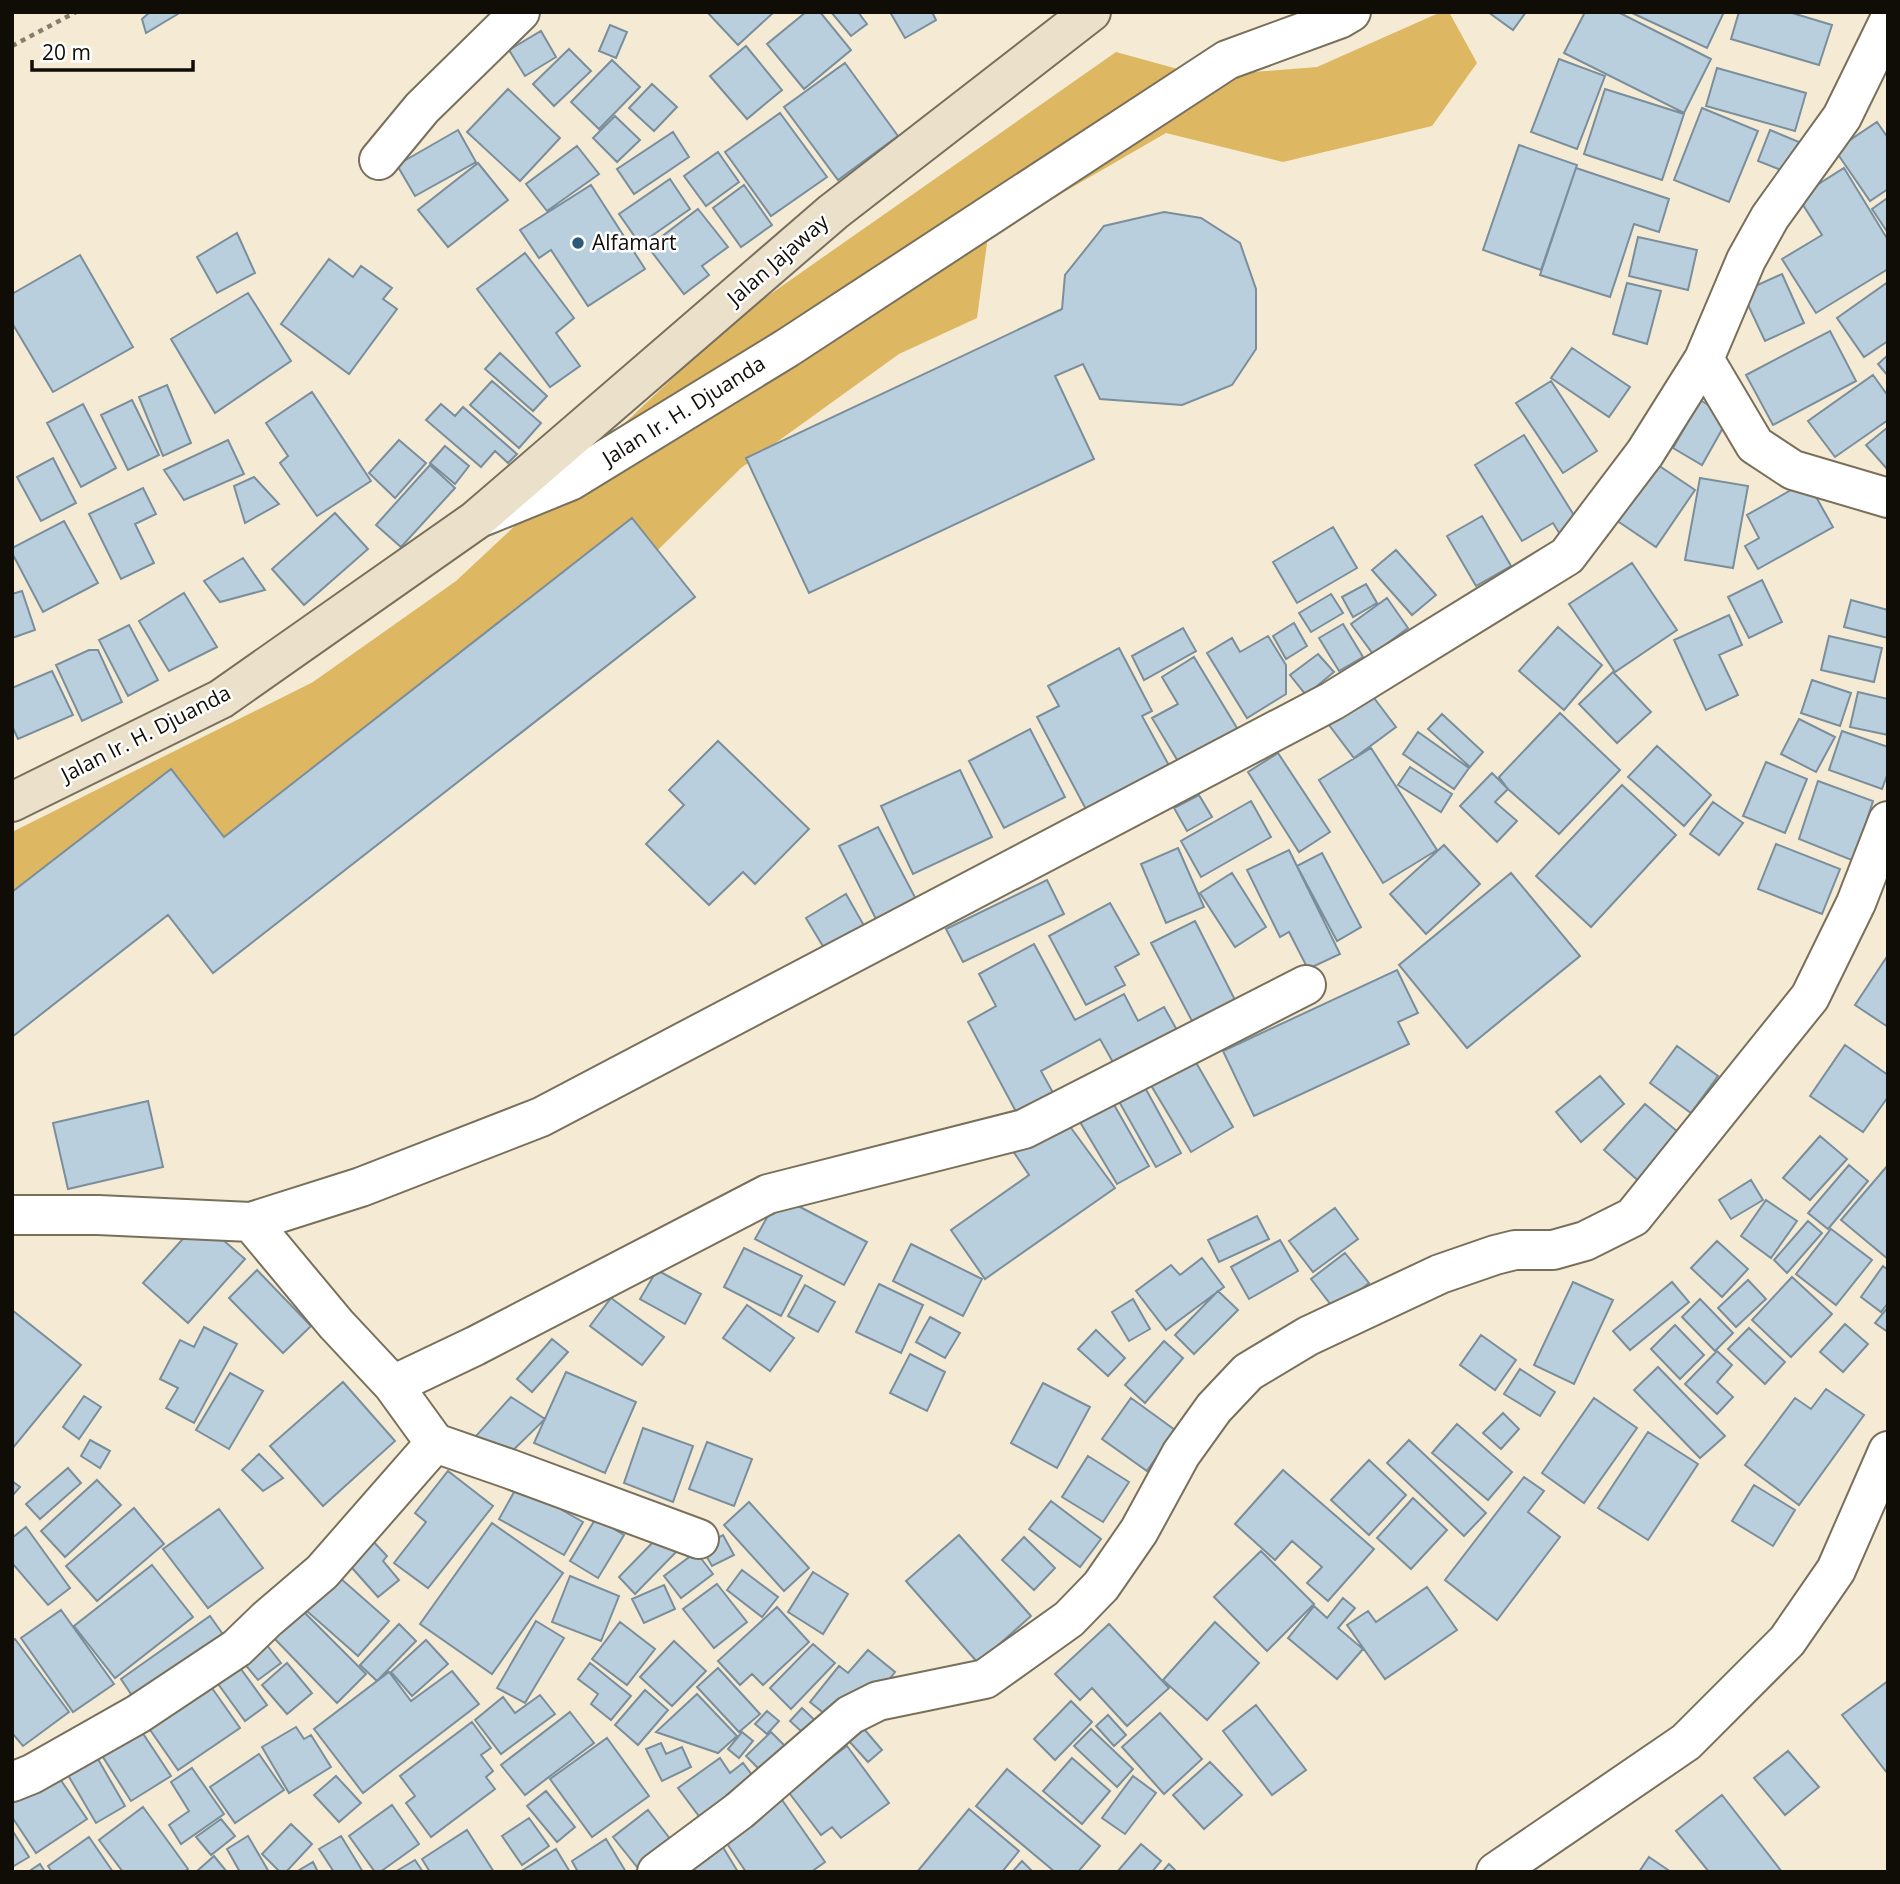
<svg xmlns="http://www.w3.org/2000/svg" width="1900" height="1884" viewBox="0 0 1900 1884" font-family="'Open Sans',sans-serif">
  <rect width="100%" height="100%" fill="#f5ebd4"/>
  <path fill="#ddb762" d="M1441,12h8l28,51 -45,63 -149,36 -117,-29 -178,103 -11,82 -78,36 -158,114 -221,218 -508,281v-135l301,-150 143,-101 283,-265 377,-264 87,24 114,-9z"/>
  <path fill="#bacfde" stroke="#7a8e9c" stroke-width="2" d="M150,12h31l-35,21 -4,-14z
    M707,12h67l-36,33z
    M806,12h14l31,38 -47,39 -37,-45z
    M831,12h27l9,12 -16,12z
    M890,12h42l4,8 -31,18z
    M1488,12h38l-13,18z
    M1585,12h33l93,47 -27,54 -120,-60z
    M1630,12h94l-17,36z
    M1739,12h50l43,13 -13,40 -88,-26z
    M610,25l17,7 -11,26 -17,-7z
    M541,31l15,26 -31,19 -16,-26z
    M746,46l36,44 -35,29 -37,-43z
    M569,49l22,22 -37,35 -21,-22z
    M1559,59l46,17 -28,73 -46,-17z
    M612,60l28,27 -41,42 -28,-27z
    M845,63l53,73 -60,44 -54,-73z
    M1717,68l89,25 -11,38 -89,-25z
    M652,84l25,23 -23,24 -25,-23z
    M508,89l52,49 -40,43 -53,-49z
    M1605,89l79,25 -22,66 -78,-26z
    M1702,108l56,23 -29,71 -55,-22z
    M780,113l47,64 -56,39 -46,-64z
    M615,116l25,24 -23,22 -24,-24z
    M1877,122l11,16v51l-18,12 -35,-51z
    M458,130l18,32 -61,34 -18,-31z
    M1770,130l29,12 -13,30 -28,-11z
    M673,132l16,25 -55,37 -17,-25z
    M1519,145l58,20 -36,105 -58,-20z
    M577,146l22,28 -52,37 -21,-27z
    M718,152l21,30 -33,24 -22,-30z
    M478,163l30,37 -60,47 -30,-37z
    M1576,168l93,31 -10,33 -25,-8 -24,73 -70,-22z
    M1844,168l44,72v29l-72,44 -34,-54 40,-24 -24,-38z
    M670,179l20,30 -50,35 -21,-30z
    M591,185l54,84 -57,37 -37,-56 -12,8 -19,-28z
    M744,185l28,40 -31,22 -28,-39z
    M1886,199l2,2v32l-16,-24z
    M698,209l30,38 -26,19 7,9 -25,19 -36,-47z
    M1164,212l37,6 39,25 16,46v60l-24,36 -50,20 -82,-6 -17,-35 -28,12 39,83 -285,134 -63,-135 316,-149 3,-34 39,-49z
    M237,233l18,40 -38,20 -20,-36z
    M1638,237l59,13 -9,40 -59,-14z
    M525,253l49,65 -18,15 24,33 -30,21 -73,-98z
    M80,255l53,92 -80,45 -41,-69v-29z
    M329,259l24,18 8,-11 31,22 -9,11 14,10 -48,65 -68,-50z
    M1782,274l22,49 -39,18 -23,-49z
    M1888,282v59l-24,16 -27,-39z
    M1627,283l34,8 -14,53 -34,-10z
    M248,293l43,68 -76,52 -44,-74z
    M1830,331l26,50 -83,44 -27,-50z
    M1572,348l58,39 -21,30 -58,-39z
    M500,353l47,43 -14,15 -48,-42z
    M1888,355v21l-10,-12z
    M1873,375l15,21v24l-53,37 -27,-36z
    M492,381l49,42 -22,25 -49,-43z
    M1551,381l46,70 -34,22 -47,-70z
    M167,385l24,58 -28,13 -24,-59z
    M312,392l59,89 -54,35 -37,-53 8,-7 -22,-33z
    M132,400l27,55 -31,15 -27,-55z
    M1700,400l29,17 -27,48 -29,-17z
    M83,404l33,64 -35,19 -34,-64z
    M441,404l14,12 8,-9 54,47 -9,9 -13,-12 -14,16 -55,-47z
    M1888,427v43l-22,-25z
    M1524,435l56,90 -19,11 -8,-13 -31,18 -47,-76z
    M228,440l16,34 -60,26 -20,-30z
    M399,440l27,23 -31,35 -26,-25z
    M445,446l24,20 -14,18 -25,-21z
    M53,458l23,45 -35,18 -24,-44z
    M1655,463l40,27 -39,57 -40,-27z
    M430,465l25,23 -54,59 -25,-22z
    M254,477l25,27 -34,19 -11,-37z
    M1700,478l48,8 -15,82 -48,-8z
    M1807,481l26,46 -75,42 -13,-23 14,-8 -12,-23z
    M143,488l13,26 -21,10 19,39 -33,16 -32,-65z
    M335,513l33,36 -64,56 -32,-36z
    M1482,516l29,50 -35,20 -29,-50z
    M632,518l63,79 -482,376 -45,-58 -156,122v-145l159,-123 53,68z
    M64,521l34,62 -55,29 -31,-59v-5z
    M1333,527l24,41 -60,35 -24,-41z
    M1396,550l40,45 -24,20 -40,-45z
    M243,558l22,32 -45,12 -16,-21z
    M1632,563l45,67 -62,42 -46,-68z
    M1762,580l20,42 -33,16 -21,-41z
    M1366,584l11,19 -24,14 -11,-20z
    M22,591l13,39 -23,8v-44z
    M184,593l33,54 -48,24 -30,-50z
    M1331,594l12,19 -32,19 -12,-19z
    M1387,598l21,30 -35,26 -22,-30z
    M1851,600l37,10v28l-44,-11z
    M1729,615l13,30 -23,10 19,40 -32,15 -32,-70z
    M1294,623l13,23 -21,13 -13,-23z
    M1343,624l20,33 -24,14 -20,-33z
    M129,625l29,55 -30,16 -29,-56z
    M1558,627l44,38 -38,45 -45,-39z
    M1183,628l13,23 -52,29 -12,-24z
    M1268,636l18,29v29l-39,24 -40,-65 25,-15 8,14z
    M1829,636l53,12 -8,34 -53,-12z
    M1119,648l33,63 -10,5 30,55 -83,44 -52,-98 22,-11 -11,-20z
    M89,650h9l24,52 -40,19 -26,-56z
    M1318,654l16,18 -28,23 -16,-20z
    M1194,657l46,76 -58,35 -30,-50 26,-14 -16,-27z
    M52,671l21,44 -55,24 -6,-13v-38z
    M1613,672l38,40 -34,31 -38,-39z
    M1812,680l39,13 -11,33 -39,-13z
    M1858,692l30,7v36l-38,-8z
    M1371,694l25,33 -42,31 -25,-33z
    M1560,713l60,57 -61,64 -51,-45 -9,-12z
    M1442,714l41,38 -13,15 -42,-38z
    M1799,719l36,18 -19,35 -35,-18z
    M1030,729l35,68 -61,31 -35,-67z
    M1842,731l46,16v26l-6,16 -53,-19z
    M1418,732l51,36 -15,21 -51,-35z
    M718,741l91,88 -54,55 -12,-12 -34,33 -63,-61 38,-39 -15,-15z
    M1657,746l54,49 -27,31 -56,-49z
    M1371,748l66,102 -54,33 -64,-103z
    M1278,753l52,79 -31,20 -51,-80z
    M1766,762l41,17 -22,54 -42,-17z
    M1410,767l42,27 -11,18 -43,-27z
    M960,770l32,67 -79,37 -32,-68z
    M1492,773l16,16 -13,13 22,19 -20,21 -37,-36z
    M1818,781l55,20 -19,60 -55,-22z
    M1622,785l54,50 -85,92 -55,-51z
    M1199,795l13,22 -25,14 -13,-23z
    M1251,801l20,36 -70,40 -20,-36z
    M1713,802l30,21 -24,32 -29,-21z
    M878,827l40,76 -40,20 -39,-77z
    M1776,844l64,25 -18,45 -64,-25z
    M1444,845l36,39 -54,50 -36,-40z
    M1178,848l26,59 -38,16 -25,-59z
    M1289,850l51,104 -32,15 -19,-37 -9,5 -33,-67z
    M1322,853l39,74 -24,14 -40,-75z
    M1232,873l34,54 -31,20 -35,-54z
    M1511,873l69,83 -113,92 -68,-83z
    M1047,880l17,34 -101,48 -17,-33z
    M846,894l21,37 -40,22 -21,-35z
    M1110,903l29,51 -24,13 10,18 -39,20 -37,-69z
    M1195,921l40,79 -43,21 -41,-78z
    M1034,944l41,76 49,-26 14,27 26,-14 18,32 -63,34 -19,-34 -59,32 16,29 -37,19 -52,-97 28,-16 -17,-32z
    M1888,955v72l-33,-22z
    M1397,970l21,43 -20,9 11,22 -155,72 -31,-65z
    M1845,1045l43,30v22l-25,35 -53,-36z
    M1677,1046l41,30 -27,37 -41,-30z
    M1190,1052l43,75 -42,25 -45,-75z
    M1600,1076l24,28 -43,38 -25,-30z
    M1143,1084l38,69 -25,14 -39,-69z
    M148,1101l15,66 -95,22 -15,-66z
    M1113,1103l36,63 -32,18 -37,-62z
    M1645,1104l40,34 -42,47 -39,-35z
    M1063,1117l52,71 -130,91 -34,-49 78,-55 -16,-24z
    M1820,1136l27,23 -37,41 -27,-22z
    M1849,1165l19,16 -40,48 -20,-16z
    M1888,1165v94l-47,-39z
    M1751,1180l12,20 -32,19 -12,-19z
    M779,1196l88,46 -23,43 -89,-46z
    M1766,1200l31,21 -26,37 -30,-22z
    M1335,1208l23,31 -45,33 -24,-31z
    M1257,1216l12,23 -50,23 -11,-22z
    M200,1220l45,39 -57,64 -45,-40z
    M1808,1221l14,12 -35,40 -13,-13z
    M1831,1229l41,31 -36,45 -40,-31z
    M1280,1240l18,31 -49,28 -18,-32z
    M1717,1241l31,28 -26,28 -31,-29z
    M911,1244l71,35 -19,37 -70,-35z
    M744,1248l58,28 -21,40 -57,-29z
    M1345,1253l24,30 -34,27 -24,-31z
    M1202,1258l22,29 -58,43 -30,-39 35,-26 9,10z
    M1883,1266l5,4v33l-7,9 -20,-15z
    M257,1270l54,56 -28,27 -54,-55z
    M657,1270l44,24 -16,30 -45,-25z
    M1792,1277l40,37 -41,43 -39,-37z
    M1748,1280l18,19 -30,28 -18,-19z
    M1573,1282l40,18 -39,84 -40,-19z
    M1672,1282l17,20 -59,48 -17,-19z
    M879,1284l44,21 -22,48 -45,-21z
    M805,1285l30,17 -17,30 -30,-16z
    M1218,1291l20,19 -44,44 -19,-19z
    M611,1298l53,39 -22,28 -52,-39z
    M1133,1299l17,30 -21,12 -17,-29z
    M1700,1299l33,34 -18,18 -33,-34z
    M747,1305l47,33 -24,33 -47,-33z
    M1888,1307v25l-13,-9z
    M12,1310l69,55 -69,84z
    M930,1317l30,16 -15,25 -29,-16z
    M1845,1324l23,20 -25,28 -23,-20z
    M1675,1325l29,30 -24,24 -29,-30z
    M204,1327l33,17 -43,79 -28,-15 12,-20 -18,-9 20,-39 14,7z
    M1749,1328l36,34 -20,22 -37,-35z
    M1096,1330l29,28 -17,18 -30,-27z
    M1481,1335l35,25 -21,30 -35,-25z
    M552,1339l16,13 -36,40 -15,-13z
    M1164,1341l19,17 -38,45 -20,-18z
    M1717,1351l15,14 -15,17 16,15 -16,17 -32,-30z
    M910,1354l35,18 -18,39 -37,-18z
    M1658,1367l67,69 -25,22 -66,-68z
    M1520,1369l35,23 -15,24 -36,-22z
    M566,1372l70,30 -31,71 -71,-30z
    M230,1373l33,18 -34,58 -33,-19z
    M343,1382l52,59 -72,65 -53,-60z
    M1043,1383l47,24 -33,61 -46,-25z
    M1826,1389l38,26 -65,90 -54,-40 50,-67 16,11z
    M84,1396l17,11 -22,32 -16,-12z
    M511,1397l34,22 -40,39 -29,-22z
    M1131,1398l44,32 -28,41 -45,-32z
    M1594,1398l43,30 -53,75 -42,-30z
    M1503,1413l16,16 -18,20 -18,-16z
    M1457,1424l55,48 -24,28 -56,-47z
    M643,1428l50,18 -20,56 -49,-19z
    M1648,1432l50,32 -50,76 -50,-32z
    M90,1440l20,11 -10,17 -19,-12z
    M1409,1440l77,73 -22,23 -77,-73z
    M707,1442l45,17 -18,47 -45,-17z
    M259,1454l24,24 -20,13 -21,-21z
    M1088,1456l41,26 -26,40 -41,-25z
    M1369,1460l37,35 -37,40 -38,-35z
    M68,1468l13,15 -41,36 -14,-15z
    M1283,1470l91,79 -46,52 -21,-18 15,-16 -30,-26 -17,19 -40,-36z
    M448,1471l45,35 -65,82 -34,-25 32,-41 -11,-9z
    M1524,1477l20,14 -16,21 32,25 -63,83 -52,-40z
    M97,1480l24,25 -56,52 -24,-26z
    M12,1481l8,6 -8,9z
    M518,1485l65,37 -19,33 -65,-36z
    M1754,1485l41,25 -22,36 -41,-25z
    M1413,1498l34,32 -36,39 -34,-31z
    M1051,1501l50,38 -21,28 -51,-38z
    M749,1502l60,66 -25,23 -60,-66z
    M134,1508l30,36 -67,57 -31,-35z
    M219,1509l44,59 -55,40 -45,-59z
    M596,1518l28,17 -26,43 -28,-17z
    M492,1523l71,50 -71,101 -72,-50z
    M26,1527l44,61 -22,17 -36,-42v-25z
    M661,1534l17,16 -43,44 -16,-17z
    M723,1535l11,20 -22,11 -11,-19z
    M959,1535l72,81 -53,47 -72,-82z
    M1024,1537l31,31 -21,22 -32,-30z
    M370,1538l17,18 -4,5 16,19 -21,17 -33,-37z
    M1261,1551l53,53 -47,47 -53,-54z
    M696,1552l17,22 -32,24 -17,-22z
    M152,1565l41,52 -78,61 -41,-52z
    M331,1570l58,51 -31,35 -58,-51z
    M742,1570l36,27 -16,20 -35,-27z
    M813,1572l35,22 -25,40 -35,-22z
    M570,1576l49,20 -18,45 -49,-19z
    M717,1584l30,38 -33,26 -31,-39z
    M664,1585l11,24 -31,14 -12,-24z
    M1427,1587l30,43 -72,49 -38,-54 21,-14 8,11z
    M1343,1598l12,10 -17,20 25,21 -26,30 -49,-41 26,-32 13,12z
    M298,1606l68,68 -29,29 -67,-69z
    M777,1607l32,35 -46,43 -11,-11 -12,11 -22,-24z
    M61,1610l53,74 -41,28 -52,-74z
    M210,1616l19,27 -90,63 -18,-27z
    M536,1621l28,17 -39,65 -28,-15z
    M620,1622l35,27 -28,36 -35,-26z
    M1215,1622l44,41 -52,57 -44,-40z
    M399,1624l17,17 -39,40 -17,-16z
    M1109,1624l60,64 -42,38 -35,-38 -12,12 -25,-26z
    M15,1639l54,73 -46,34 -11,-13v-92z
    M426,1640l22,24 -36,32 -21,-24z
    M674,1641l32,30 -34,35 -32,-29z
    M266,1644l15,19 -23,17 -15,-18z
    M813,1644l22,19 -44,46 -21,-21z
    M868,1650l27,22 -17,22 -12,-9 -31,37 -25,-20 29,-36 9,7z
    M287,1663l25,30 -25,21 -25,-29z
    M590,1663l41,33 -20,24 -20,-16 7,-10 -20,-15z
    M238,1665l29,40 -22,16 -29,-40z
    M718,1668l42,46 -21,18 -42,-45z
    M452,1671l27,33 -116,89 -49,-64 75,-57 22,29z
    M207,1681l33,47 -62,42 -32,-46z
    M1888,1681v93l-46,-59z
    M645,1690l23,20 -30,35 -23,-20z
    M697,1694l40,42 -19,17 -62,-21z
    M540,1695l15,19 -54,40 -26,-34 28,-23 12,16z
    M1071,1701l21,21 -37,38 -21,-21z
    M1256,1705l50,65 -34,25 -49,-64z
    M802,1708l23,22 -12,12 -23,-21z
    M767,1711l12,10 -12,13 -12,-10z
    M570,1712l24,31 -69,52 -24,-30z
    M1160,1713l42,46 -38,35 -42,-47z
    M1108,1715l18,20 -12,11 -18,-20z
    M472,1722l19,26 -10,7 12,16 -7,6 9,12 -64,48 -25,-34 9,-7 -15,-20z
    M296,1727l8,12 7,-4 20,32 -42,26 -27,-46z
    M140,1729l31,47 -40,25 -30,-47z
    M864,1729l18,21 -14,12 -19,-21z
    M1091,1729l42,40 -16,18 -43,-41z
    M742,1732l11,9 -14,17 -11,-9z
    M771,1732l16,16 -25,24 -16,-16z
    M607,1738l42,58 -57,41 -42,-58z
    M661,1743l5,11 16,-7 9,20 -29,14 -16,-32z
    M847,1746l42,57 -48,35 -9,-11 -11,8 -34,-45z
    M1788,1751l31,36 -34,28 -31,-37z
    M95,1754l30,52 -29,17 -31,-53z
    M259,1754l25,36 -49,33 -25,-36z
    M720,1758l10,15 13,-10 18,24 -54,40 -29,-39z
    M1072,1758l38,33 -28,33 -39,-33z
    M1210,1762l32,33 -38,34 -31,-34z
    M192,1768l32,46 -43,30 -12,-19 20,-14 -18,-29z
    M1007,1769l93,77 -22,26h-23l-79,-66z
    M54,1770l33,49 -51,34 -24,-36v-20z
    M336,1776l25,27 -22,19 -25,-27z
    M1133,1776l23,17 -31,41 -23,-16z
    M546,1791l29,36 -18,15 -30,-36z
    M1722,1795l60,77h-73l-33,-41z
    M780,1797l45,65 -14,10h-65l-24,-36z
    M392,1805l27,39 -39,28h-5l-26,-36z
    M143,1807l45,62 -4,3h-61l-24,-32z
    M969,1809l50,42 -17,21h-85z
    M648,1810l29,38 -36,24 -28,-35z
    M529,1818l20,28 -27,19 -20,-29z
    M221,1819l14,17 -24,19 -15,-18z
    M291,1824l21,20 -26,28h-6l-18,-18z
    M12,1830l17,27 -17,10z
    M467,1830l27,42h-64l-8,-13z
    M248,1836l21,36h-29l-13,-23z
    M341,1836l22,36h-29l-15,-23z
    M89,1837l24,35h-61l-4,-6z
    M606,1839l20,33h-48l-6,-11z
    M721,1844l17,28h-48l-4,-6z
    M1141,1844l20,17 -9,11h-35z
    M556,1849l14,23h-50z
    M214,1856l13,16h-31z
    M1649,1857l22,15h-32z
    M415,1860l8,12h-28z
    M1022,1861l11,11h-21z
    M313,1862l5,10h-22z
    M40,1864l5,8h-17z
    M1169,1864l8,8h-15z"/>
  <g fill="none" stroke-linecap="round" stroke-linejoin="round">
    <defs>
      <path id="minor" d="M379,160l43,-52 98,-96
        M1704,359l51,86 38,25 95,28
        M12,1215h86l153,7 110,-35 180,-70 791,-416 235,-145 78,-103 59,-94 42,-99 24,-43 72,-100 46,-94
        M251,1222l85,102 57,61 42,58 75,26 189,70
        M393,1385l82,-39 293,-152 256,-65 282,-144
        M12,1782l20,-8 106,-60 99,-66 30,-29 55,-47 113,-129
        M657,1872l82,-61 111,-96 28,-14 107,-22 84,-60 32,-33 38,-55 42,-77 33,-46 34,-36 60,-36 132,-62 55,-19 20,-5h38l32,-9 48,-24 177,-220 46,-94 32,-82
        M1496,1872l190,-130 101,-101 49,-71 52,-119"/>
      <path id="tertiary" d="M484,516l86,-35 217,-133 440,-288 112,-41 12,-7"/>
      <path id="secondary" d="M12,802l209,-103 255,-179 357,-308 258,-200"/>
    </defs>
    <use href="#minor" stroke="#79705c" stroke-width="42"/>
    <use href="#tertiary" stroke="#79705c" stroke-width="42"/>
    <use href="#secondary" stroke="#79705c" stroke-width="42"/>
    <path stroke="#857e6f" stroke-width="4.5" stroke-dasharray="5 5" stroke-linecap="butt" d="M12,46l64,-34"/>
    <use href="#minor" stroke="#fff" stroke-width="38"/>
    <use href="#tertiary" stroke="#fff" stroke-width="38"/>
    <use href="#secondary" stroke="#ebe0c9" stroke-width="38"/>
  </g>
  <circle fill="#2b5b79" stroke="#fff" stroke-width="2.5" cx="578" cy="243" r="7"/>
  <g text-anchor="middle" stroke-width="5" stroke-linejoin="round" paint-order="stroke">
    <g font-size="21" fill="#100c06" stroke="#fff" text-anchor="start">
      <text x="592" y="250">Alfamart</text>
    </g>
    <g font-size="21" fill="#100c06" stroke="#fff">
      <text transform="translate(778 260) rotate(-41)" y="7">Jalan Jajaway</text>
      <text transform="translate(684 411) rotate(-32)" y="7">Jalan Ir. H. Djuanda</text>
      <text transform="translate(146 734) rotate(-27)" y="7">Jalan Ir. H. Djuanda</text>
    </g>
  </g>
  <rect width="1900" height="1884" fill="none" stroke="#100c06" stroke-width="28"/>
  <path d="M32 60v10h161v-10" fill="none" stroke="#100c06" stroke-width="3.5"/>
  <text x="42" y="60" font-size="21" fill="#100c06" stroke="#ffffff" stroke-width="5" paint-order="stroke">20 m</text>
</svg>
